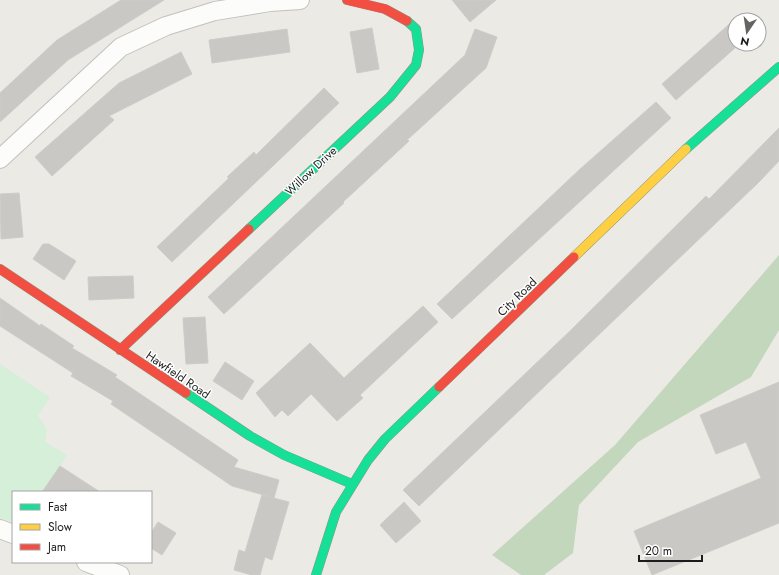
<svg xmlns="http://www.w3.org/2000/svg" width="779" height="575" viewBox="0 0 779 575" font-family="Jost,sans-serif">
  <rect width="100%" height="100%" fill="#ebeae5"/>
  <path fill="#c3d7bd" d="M779,255v75l-28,47 -113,65 -59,63 -6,48 -29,22h-23l-29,-20 123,-110z"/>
  <path fill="#d5efd9" d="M0,364l50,33 -12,19 9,13 -2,13 22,13 -24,37h-30v30l-13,-4z"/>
  <path fill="#c9c8c5" stroke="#ceccc7" d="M121,0h43l-96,60 -68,62v-29l57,-53z
    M452,0h44l-26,22z
    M735,19v29l-59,52 -14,-16z
    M372,28l7,41 -22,4 -7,-41z
    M287,29l3,23 -78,11 -3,-23z
    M475,29l22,8 -11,31 -79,72 2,1 -66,61 1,1 -120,111 -16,-17 257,-242z
    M181,52l11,22 -83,42 5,4 -62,56 -17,-19 84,-74z
    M324,88l15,15 -167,159 -15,-15 72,-69 -2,-1 27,-25 2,3z
    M656,102l15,16 -219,201 -15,-15 142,-134z
    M779,128v33l-21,22 -339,323 -16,-16 168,-160 135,-134 3,3z
    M19,193l4,44 -22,2 -1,-45z
    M43,244h6l27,17 -12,19 -31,-21z
    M133,276l1,22 -45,2 -1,-23z
    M0,298l40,28 1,-2 33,22 -2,2 45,27 -2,2 123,83 -4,7 45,13 -5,18 -42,-12 -121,-82 2,-3 -42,-25 2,-3 -73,-47z
    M423,306l15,16 -78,73 3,3 -26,23 -26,-27 -23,22 -6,-6 -7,7 -19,-24 54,-50 34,35z
    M205,317l3,46 -22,1 -3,-46z
    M225,362l29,19 -12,19 -29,-19z
    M779,382v141l-127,52 -18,-44 127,-53 -15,-36 -30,12 -16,-39z
    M60,466l40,26h-58z
    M262,495l27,7 -17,58 -7,-3 -5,18h-8l-18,-5 5,-20 6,2z
    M404,502l17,19 -25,22 -16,-18z
    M158,522l18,11 -14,22 -11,-7v-15z"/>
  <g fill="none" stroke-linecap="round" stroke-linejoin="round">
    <defs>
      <path id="street" d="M0,159l121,-112 45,-21 49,-15 55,-9 30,-2
        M0,529l13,5
        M86,562l34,13"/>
      <path id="fast" d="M686,149l93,-82
        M249,229l141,-132 26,-32 3,-15 -3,-21 -9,-8
        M186,393l64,43 34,19 68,29
        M316,575l20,-63 32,-52 17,-21 54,-52"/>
      <path id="slow" d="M574,257l112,-108"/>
      <path id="jam" d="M347,0l38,9 22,12
        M0,269l186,124
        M120,350l129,-121
        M439,387l135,-130"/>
    </defs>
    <use href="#street" stroke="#c2c1bf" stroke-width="20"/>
    <use href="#fast" stroke="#8f937f" stroke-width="10"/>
    <use href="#slow" stroke="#8f937f" stroke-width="10"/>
    <use href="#jam" stroke="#8f937f" stroke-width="10"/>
    <use href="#street" stroke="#fcfcfb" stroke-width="18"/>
    <use href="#fast" stroke="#16e098" stroke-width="9"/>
    <use href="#slow" stroke="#ffcf43" stroke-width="9"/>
    <use href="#jam" stroke="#f24e42" stroke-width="9"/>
  </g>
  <g text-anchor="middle" stroke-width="3" stroke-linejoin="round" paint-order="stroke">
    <g font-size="12" fill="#1c1c1c" stroke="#fff">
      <text transform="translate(311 171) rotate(-43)" y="4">Willow Drive</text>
      <text transform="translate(517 297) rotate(-44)" y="4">City Road</text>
      <text transform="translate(178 375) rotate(34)" y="4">Hawfield Road</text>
    </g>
  </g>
  <rect x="12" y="491" width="140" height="72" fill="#ffffff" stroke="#a4a4a4"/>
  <rect x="20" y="504" width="20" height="6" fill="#16e098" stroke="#a4a4a4"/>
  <text x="48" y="511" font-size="12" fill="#1c1c1c">Fast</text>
  <rect x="20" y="524" width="20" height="6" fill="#ffcf43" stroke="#a4a4a4"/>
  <text x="48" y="531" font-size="12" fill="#1c1c1c">Slow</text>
  <rect x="20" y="544" width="20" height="6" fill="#f24e42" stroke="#a4a4a4"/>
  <text x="48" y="551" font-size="12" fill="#1c1c1c">Jam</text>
  <g transform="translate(747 32) rotate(193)"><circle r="19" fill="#ffffff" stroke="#a4a4a4"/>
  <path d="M0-3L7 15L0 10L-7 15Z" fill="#646462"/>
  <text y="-6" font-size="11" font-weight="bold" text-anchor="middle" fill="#1c1c1c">N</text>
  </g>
  <path d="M639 555v6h63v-6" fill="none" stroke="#1c1c1c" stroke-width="2"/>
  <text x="645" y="555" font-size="12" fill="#1c1c1c" stroke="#ffffff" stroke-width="3" paint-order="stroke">20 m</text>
</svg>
